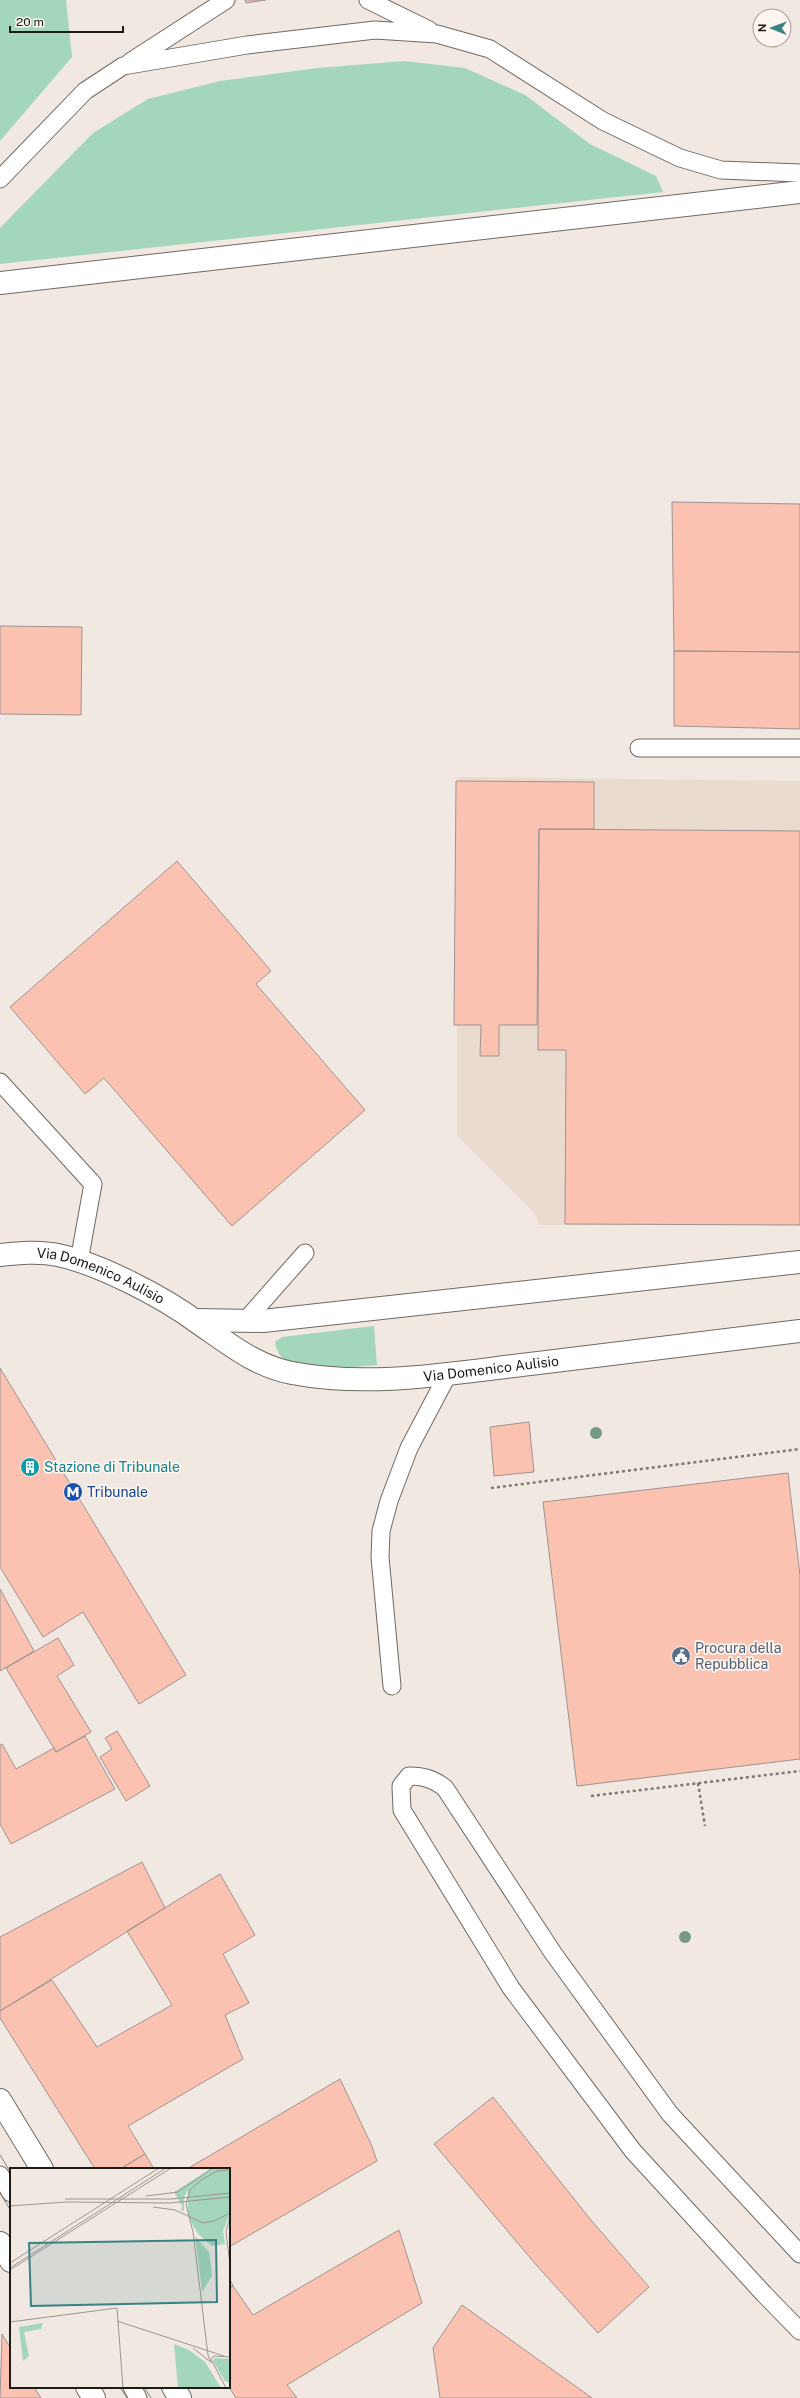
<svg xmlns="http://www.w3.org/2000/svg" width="800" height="2398" viewBox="0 0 800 2398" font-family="'Public Sans',sans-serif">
  <rect width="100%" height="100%" fill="#f0e8e1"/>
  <path fill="#e9dccf" d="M457,777l343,4v444h-261l-4,-11 -78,-78z"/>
  <path fill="#a3d6bb" d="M0,0h66l6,57 -72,84z
    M404,61l61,7 60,27 65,49 66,32 7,16 -663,72v-36l93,-95 55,-34 72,-18 98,-13z
    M374,1326l3,39c-22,2 -76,8 -94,-7 -5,-4 -7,-10 -8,-16l7,-5z"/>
  <path fill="#fbc1b1" stroke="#9e9491" d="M245,0h21l-20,3z
    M672,502l128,2v148l-126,-1z
    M0,626l82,1 -1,88 -81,-1z
    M674,651l126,1v77l-126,-3z
    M456,781l138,1v47h-55l-2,196h-38v31h-19l1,-31h-27z
    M539,829l261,2v394l-235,-1 1,-174h-28z
    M177,861l94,110 -15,13 109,126 -133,116 -128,-148 -19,16 -75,-87z
    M0,1368l186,307 -47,29 -56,-92 -40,25 -43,-70z
    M529,1422l5,50 -40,4 -4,-49z
    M788,1473l12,102v184l-223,27 -34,-284z
    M0,1589l34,62 -34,20z
    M58,1638l16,27 -17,11 34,56 -35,20 -50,-84z
    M117,1731l33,55 -24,15 -26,-44 12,-8 -7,-11z
    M85,1736l30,53 -104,55 -11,-20v-79l2,-1 14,25 38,-21 2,4z
    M142,1862l23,46 -165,103v-74z
    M220,1874l35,61 -32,19 26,49 -24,12 18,44 -115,67 17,28 -25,15h-25l-95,-151v-7l52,-31 45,67 75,-42 -45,-74z
    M340,2079l31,65 6,17 -148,86v-78h-42z
    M493,2097l97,122 59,68 -51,46 -60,-66 -104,-123z
    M145,2154l9,15h-34z
    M399,2230l23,73 -135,82 10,13h-61l-7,-11v-99l4,-2 20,29z
    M229,2277l4,9 -4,2z
    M462,2305l130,93h-152l-7,-50z
    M2,2334l9,15v38h23l7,11h-41z"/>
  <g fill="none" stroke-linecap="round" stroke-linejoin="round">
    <defs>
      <path id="service" d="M368,0l61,30
        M130,62l96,-62
        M0,179l85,-88 38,-25 124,-21 128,-15 62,4 53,15 113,72 77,37 41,12 79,3
        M639,748h161
        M0,1082l93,102 -14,77
        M245,1321l60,-68
        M392,1686l-12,-129 1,-26 8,-30 20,-53 39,-74
        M0,2175l11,18
        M800,2254l-130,-140 -117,-161 -108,-165c-12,-9 -21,-12 -36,-12l-8,10 1,24 109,178 122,163 131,143 36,37
        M132,2387l6,11"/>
      <g id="minor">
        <path id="s1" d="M0,1255c19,-2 39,-4 58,0 42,9 105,42 139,67 31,21 58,44 95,51 78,15 160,0 238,-9 90,-11 180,-22 270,-33"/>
        <path d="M195,1320l68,1 537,-59"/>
      </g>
      <path id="secondary" d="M0,2100l42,69
        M0,2243l11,18
        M87,2387l7,11
        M173,2387l7,11"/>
      <path id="trunk" d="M0,283l800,-91"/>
    </defs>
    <use href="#service" stroke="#706a63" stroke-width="19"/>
    <use href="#minor" stroke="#706a63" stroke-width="24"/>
    <use href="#secondary" stroke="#706a63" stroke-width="24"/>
    <use href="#trunk" stroke="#706a63" stroke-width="24"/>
    <path stroke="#7d7873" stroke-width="2.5" stroke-dasharray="3 3" stroke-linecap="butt" d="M491,1488l309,-39
      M698,1783l7,43
      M591,1796l209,-25"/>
    <use href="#service" stroke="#fff" stroke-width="17"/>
    <use href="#minor" stroke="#fff" stroke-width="22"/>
    <use href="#secondary" stroke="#fff" stroke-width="22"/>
    <use href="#trunk" stroke="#fff" stroke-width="22"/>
    <path stroke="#85807b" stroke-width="1" d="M0,2155l11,18
      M0,2193l11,18
      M120,2387l7,11
      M144,2387l7,11"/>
  </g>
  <g fill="#769885">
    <circle cx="596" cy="1433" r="6"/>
    <circle cx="685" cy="1937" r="6"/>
  </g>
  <defs>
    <symbol id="building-disc" viewBox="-11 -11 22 22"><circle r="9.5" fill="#0f9aa8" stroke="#fdf5ee"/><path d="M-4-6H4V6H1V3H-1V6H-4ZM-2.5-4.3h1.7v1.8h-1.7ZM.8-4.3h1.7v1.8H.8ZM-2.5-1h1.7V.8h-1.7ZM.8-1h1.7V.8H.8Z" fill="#fff"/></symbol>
    <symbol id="metro-disc" viewBox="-11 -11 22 22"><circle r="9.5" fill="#1a4fb4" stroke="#fdf5ee"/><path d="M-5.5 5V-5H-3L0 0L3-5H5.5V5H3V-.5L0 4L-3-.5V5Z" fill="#fff"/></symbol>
    <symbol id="civic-disc" viewBox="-11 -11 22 22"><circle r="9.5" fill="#5c6f8a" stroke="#fdf5ee"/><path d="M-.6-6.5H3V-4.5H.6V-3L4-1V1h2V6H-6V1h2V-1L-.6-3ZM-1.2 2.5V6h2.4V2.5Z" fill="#fff"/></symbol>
  </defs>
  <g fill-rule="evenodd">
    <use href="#building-disc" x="19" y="1456" width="22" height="22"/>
    <use href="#metro-disc" x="62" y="1481" width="22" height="22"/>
    <use href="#civic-disc" x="670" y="1645" width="22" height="22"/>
  </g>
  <g text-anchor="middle" stroke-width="3.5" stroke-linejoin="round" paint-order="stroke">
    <g font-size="14" fill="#1d1b18" stroke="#fdf5ee">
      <text dy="5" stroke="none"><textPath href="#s1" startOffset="105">Via Domenico Aulisio</textPath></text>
      <text dy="5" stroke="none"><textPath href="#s1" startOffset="522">Via Domenico Aulisio</textPath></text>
    </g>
    <g font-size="14" fill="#0d838f" stroke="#fdf5ee" text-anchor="start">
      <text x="44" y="1472">Stazione di Tribunale</text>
    </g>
    <g font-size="14" fill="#164399" stroke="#fdf5ee" text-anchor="start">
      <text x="87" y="1497">Tribunale</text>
    </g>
    <g font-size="14" fill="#4e5e75" stroke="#fdf5ee" text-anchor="start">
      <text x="695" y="1653">Procura della<tspan x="695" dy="16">Repubblica</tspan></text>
    </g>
  </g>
  <g transform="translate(10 2168)">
    <rect width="220" height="220" fill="#f0e8e1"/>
    <path d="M202,0h18v46l-7,17 2,13 -13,2 -13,-11 -7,-11 -4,-11v-23l-4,7v14l-3,-1 1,-4 -8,-14zM185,68l14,16 2,13 1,11 -10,16zM33,155l-2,6 -17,3 5,24 -6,5 -4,-34zM164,176l15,6 16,12 16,26h-43zM204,190l16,1v24l-5,-2 -12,-20z" fill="#a3d6bb"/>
    <path fill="none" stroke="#9c9691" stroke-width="1" d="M136,28l32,-4 35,-24M55,31h106l59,-6M0,38l56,-4 104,1 60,-6M143,39l22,3 28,13 11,-2 16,-8M220,49l-4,14 4,35M0,95l149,-95M0,100l156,-100M0,102l161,-102M107,153l107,35M0,154l107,-14 6,80M183,180l19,15M201,194l-3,-7 -15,-123 -7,-28 4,-14 10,-9 17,-10 13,-1M216,220l-15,-29 3,-3 16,1"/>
    <path fill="#3a8284" fill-opacity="0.15" stroke="#3a8284" stroke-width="2" d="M206,72l1,62 -186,4 -2,-63z"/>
    <rect width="220" height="220" fill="none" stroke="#1d1b18" stroke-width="2"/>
  </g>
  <g transform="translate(772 28) rotate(271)"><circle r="19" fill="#fdf5ee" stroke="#a39e98"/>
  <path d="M0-3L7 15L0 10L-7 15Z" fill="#3a8284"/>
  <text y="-6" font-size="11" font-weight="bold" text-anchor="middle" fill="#1d1b18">N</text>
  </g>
  <path d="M10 26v6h113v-6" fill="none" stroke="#1d1b18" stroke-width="2"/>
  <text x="16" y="26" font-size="12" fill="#1d1b18" stroke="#fdf5ee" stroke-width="3" paint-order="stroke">20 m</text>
</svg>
